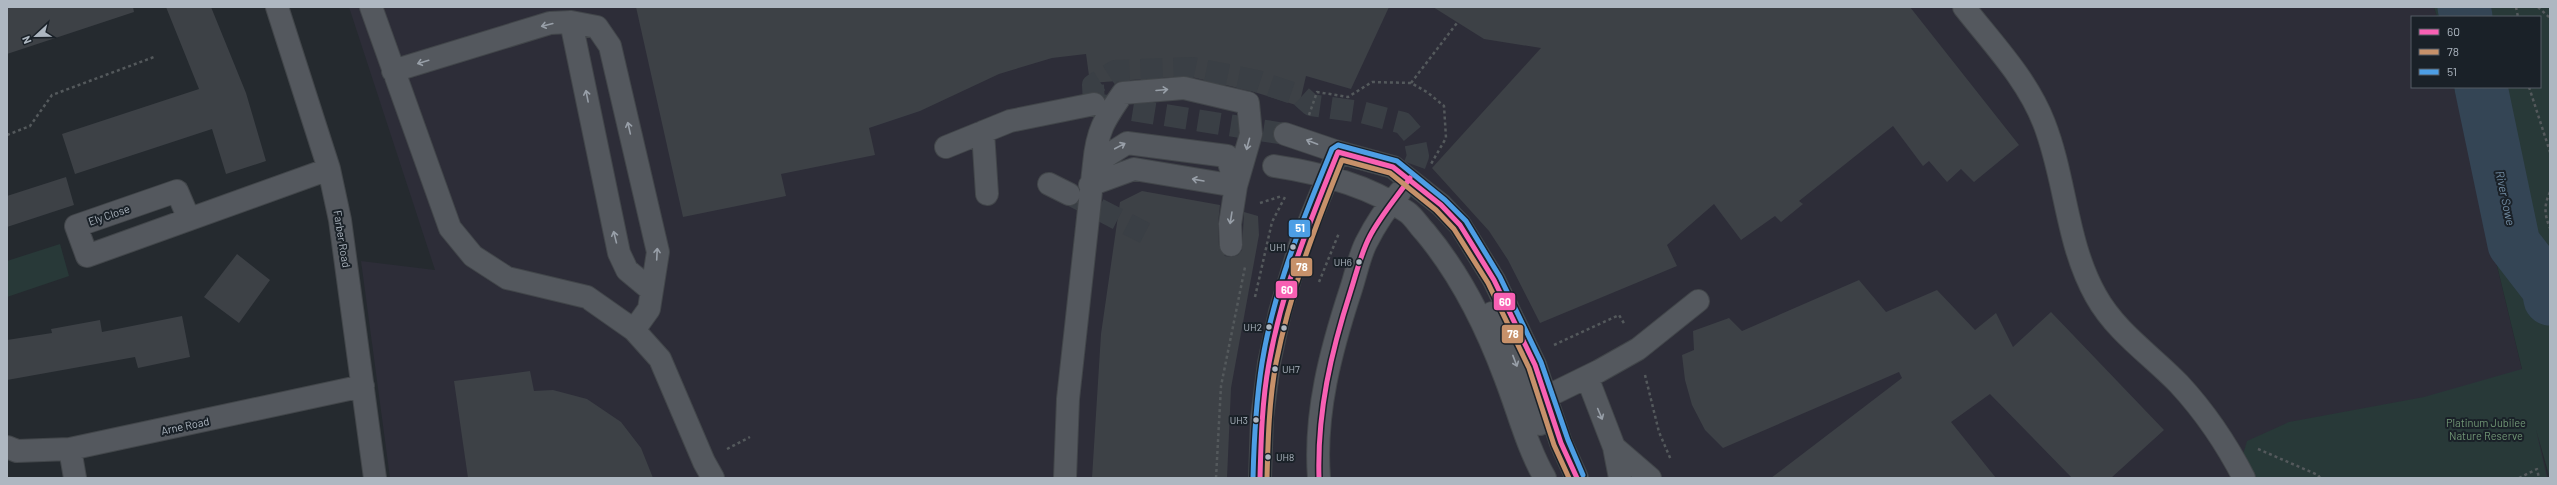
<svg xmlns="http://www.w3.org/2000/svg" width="2557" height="485" viewBox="0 0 2557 485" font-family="Barlow,sans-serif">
  <rect width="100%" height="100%" fill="#252a2f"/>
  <path fill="#2d2d38" d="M349,7h2085l3,10h-25v70h42l94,391h-2158l-29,-217 74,9z"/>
  <path fill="#283938" d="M2434,7h116v471l-14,-48 11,48h-302l-6,-10 8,-27 42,-19 135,-25 98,-28 -68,-282h86v-70h-103z
    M60,244l9,32 -62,21v-36z"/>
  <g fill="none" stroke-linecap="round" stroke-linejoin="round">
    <path stroke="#344555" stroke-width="53" d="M2464,7l2,10
      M2481,87l33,157 34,44 2,11"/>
  </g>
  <path fill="#3d4146" d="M7,7h126l1,5 -127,42z
    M166,7h45l35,86 20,68 -40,13 -14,-45 -137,45 -13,-40 137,-45z
    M636,7h753l-38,82 -45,-13 -7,30 -48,-15 -64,-15 -97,7 -4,-29 -34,4 -53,16 -79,37 -51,17 6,27 -94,19 5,22 -103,21z
    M1433,7h477l109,138 -45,37 -13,-13 -14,13 -18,-21 -6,5 -30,-40 -94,75 4,3 -22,18 -6,-6 -34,24 -27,-36 -47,41 10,21 -137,57 -32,-63 -19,-29 -57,-63 109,-120 -57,-9z
    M66,177l8,28 -67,22v-31z
    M1142,191l78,14 -2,19 1,22 6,10 6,1 7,-2 4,-5 2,-38 14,4 1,19 -28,153 -4,90h-135l9,-144 19,-132z
    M237,254l33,26 -31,43 -35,-26z
    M1859,280l27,32 51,-22 38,40 21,-17 17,34 38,-35 113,118 -53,48h-39l-82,-84 -39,28 45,56h-225l131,-100 -3,-6 -176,76 -18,-18 -13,-25 -7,-25 -3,-25 12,-5 -1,-19 36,-13 13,13z
    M182,316l8,41 -52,11 -3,-11 -128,23v-40l45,-7 -1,-4 49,-9 2,12z
    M530,371l4,20 19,-1 34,9 34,23 20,26 12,30h-185l-14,-97z"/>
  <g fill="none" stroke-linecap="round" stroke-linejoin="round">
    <path stroke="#3a3f45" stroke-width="22" stroke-dasharray="22 11" stroke-linecap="butt" d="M1285,134l-191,-30 -1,-19 22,-14 78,-3 64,13 44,15 10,9 50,7 42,11 11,13 4,20 -8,22
      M1069,194l76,39"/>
    <defs>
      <path id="minor" d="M277,7l52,162 11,51 35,258
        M371,7l79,221 23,28 34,22 80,19 47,33 26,29 44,103 9,16
        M1964,7c29,37 63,72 80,116 22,56 22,120 52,173 20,36 55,59 83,88 25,27 48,61 65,94
        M571,22l48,231 8,17 24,20
        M393,71l157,-48 21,-1 26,5 13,19 48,206 -9,57 -15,21
        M983,132l4,62
        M1285,134l53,18 55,15 48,38 19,20 34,55 41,85 26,78 16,35
        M946,147l64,-26 84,-17
        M1274,166c46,7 94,19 133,46 7,5 12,14 18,20 35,42 61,94 80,145 13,33 22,70 40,101
        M1049,184l20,10
        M1090,185l44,-16 102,17 15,-52 -3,-31 -64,-15 -61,5c-19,27 -26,38 -29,71
        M189,219l-12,-28 -101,35 11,30 242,-87
        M1492,313l18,33 30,78
        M1587,377l27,70 36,31
        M1546,397l53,-26 39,-22 60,-48
        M7,447l10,4 53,-2 293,-63
        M1614,447l6,31
        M70,449l5,29
        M1065,478l3,-79 26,-235 33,-21 100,13 9,30 -6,38 1,21
        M1260,478l2,-60 7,-55 11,-51 21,-70 32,-78
        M1319,478c-5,-65 12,-128 32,-189 5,-15 8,-32 15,-46 9,-18 21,-36 34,-51"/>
    </defs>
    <use href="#minor" stroke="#42464a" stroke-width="24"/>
    <path stroke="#54595c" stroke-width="2.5" stroke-dasharray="3 3" stroke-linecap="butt" d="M2516,7l2,10
      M2538,7l12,11
      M1411,83l46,-60
      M2529,87l21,65
      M1309,115l8,-23 31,5 24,-15 39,1 16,9 17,14 2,32 -15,26
      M7,135l23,-9 22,-31 102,-38
      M2550,192c-6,13 -6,22 0,36
      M1260,203l22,-7
      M1319,282l20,-49
      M1255,297l17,-75 14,-27
      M1554,345l65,-30 6,10
      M1645,375l14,57 12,28
      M727,449l23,-12
      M2258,449l60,26 2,3
      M1216,478l5,-92 24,-119
      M2519,478l18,-9 2,9"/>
    <use href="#minor" stroke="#54585e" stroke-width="22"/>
    <defs>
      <path id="bus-1" d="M1260,478c1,-39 2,-77 9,-115 13,-74 41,-142 69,-211l55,15 48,38 19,20 34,55 41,85 26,78 16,35
        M1319,478c-2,-66 12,-126 32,-188 6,-19 10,-37 19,-54 11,-21 27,-39 40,-58"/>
      <path id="bus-2" d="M1267,478c1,-38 2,-77 9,-115 14,-71 39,-136 66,-203l48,13 46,37 18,19 34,54 41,85 25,77 15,33"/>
      <path id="bus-3" d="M1253,478c1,-39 3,-77 9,-115 12,-75 41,-144 70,-214l6,-4 59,16 48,39 21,21 34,56 41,85 27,78 15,35"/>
    </defs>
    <use href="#bus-1" stroke="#1a2128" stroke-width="8"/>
    <use href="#bus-2" stroke="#1a2128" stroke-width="8"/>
    <use href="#bus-3" stroke="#1a2128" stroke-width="8"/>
    <use href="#bus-1" stroke="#f860b3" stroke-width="5"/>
    <use href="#bus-2" stroke="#c7916a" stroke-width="5"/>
    <use href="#bus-3" stroke="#4d9ee5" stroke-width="5"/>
  </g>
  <defs><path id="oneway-shaft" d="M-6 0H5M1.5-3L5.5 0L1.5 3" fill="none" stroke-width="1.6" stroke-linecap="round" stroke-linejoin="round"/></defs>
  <g stroke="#989fa8">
    <use href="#oneway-shaft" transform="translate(547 25) rotate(166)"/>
    <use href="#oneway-shaft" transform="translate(423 62) rotate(163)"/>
    <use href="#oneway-shaft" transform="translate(1162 90) rotate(-5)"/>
    <use href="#oneway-shaft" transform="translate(587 96) rotate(-101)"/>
    <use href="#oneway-shaft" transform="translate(629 128) rotate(-103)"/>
    <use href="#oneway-shaft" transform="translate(1312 142) rotate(-159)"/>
    <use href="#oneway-shaft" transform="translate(1248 144) rotate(105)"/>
    <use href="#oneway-shaft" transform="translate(1120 146) rotate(-28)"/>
    <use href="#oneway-shaft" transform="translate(1198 180) rotate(-170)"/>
    <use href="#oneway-shaft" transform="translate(1231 218) rotate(99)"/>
    <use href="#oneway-shaft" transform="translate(615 237) rotate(-104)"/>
    <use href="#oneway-shaft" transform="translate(657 254) rotate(-87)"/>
    <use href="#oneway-shaft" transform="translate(1515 361) rotate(69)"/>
    <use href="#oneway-shaft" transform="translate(1600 414) rotate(67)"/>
  </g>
  <g fill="#aeb7c1" stroke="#1a2128" stroke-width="1.5">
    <circle cx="1293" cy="247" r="3.5"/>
    <circle cx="1359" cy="262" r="3.5"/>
    <circle cx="1269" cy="327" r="3.5"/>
    <circle cx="1284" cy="328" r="3.5"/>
    <circle cx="1275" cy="369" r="3.5"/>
    <circle cx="1256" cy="420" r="3.5"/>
    <circle cx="1268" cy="457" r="3.5"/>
  </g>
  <g text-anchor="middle" stroke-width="4" stroke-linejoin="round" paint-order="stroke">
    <g font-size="10" fill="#aeb7c1" stroke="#1a2128" text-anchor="end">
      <text x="1286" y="251">UH1</text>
      <text x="1352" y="266">UH6</text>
      <text x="1262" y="331">UH2</text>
      <text x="1282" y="373" text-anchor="start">UH7</text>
      <text x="1248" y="424">UH3</text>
      <text x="1276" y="461" text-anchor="start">UH8</text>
    </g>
    <g font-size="11" fill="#aeb7c1" stroke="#1a2128">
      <text transform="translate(109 215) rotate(-19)" y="4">Ely Close</text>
      <text transform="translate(342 239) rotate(81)" y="4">Farber Road</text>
      <text transform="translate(185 426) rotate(-12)" y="4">Arne Road</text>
    </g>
    <g font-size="11" fill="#709574" stroke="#1a2128">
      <text x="2486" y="427">Platinum Jubilee<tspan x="2486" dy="13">Nature Reserve</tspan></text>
    </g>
    <g font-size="12" font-style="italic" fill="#718ba2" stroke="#1a2128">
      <text transform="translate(2505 198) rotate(78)" y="4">River Sowe</text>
    </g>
  </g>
  <g stroke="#1a2128" stroke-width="1.5">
    <rect x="1288" y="219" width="23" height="19" rx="4" fill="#4d9ee5"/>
    <rect x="1290" y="257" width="23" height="20" rx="4" fill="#c7916a"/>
    <rect x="1275" y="280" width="23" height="19" rx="4" fill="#f860b3"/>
    <rect x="1493" y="292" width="23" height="19" rx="4" fill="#f860b3"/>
    <rect x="1501" y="324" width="23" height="20" rx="4" fill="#c7916a"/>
  </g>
  <g font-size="11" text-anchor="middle" font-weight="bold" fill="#fff">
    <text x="1300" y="232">51</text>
    <text x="1302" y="271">78</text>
    <text x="1287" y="294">60</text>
    <text x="1505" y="306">60</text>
    <text x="1513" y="338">78</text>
  </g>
  <rect width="2557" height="485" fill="none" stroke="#aeb7c1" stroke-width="16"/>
  <rect x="2411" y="16" width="130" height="72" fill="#1a2128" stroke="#555d65"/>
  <rect x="2419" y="29" width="20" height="6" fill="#f860b3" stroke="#555d65"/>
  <text x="2447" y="36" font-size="12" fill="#aeb7c1">60</text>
  <rect x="2419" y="49" width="20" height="6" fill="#c7916a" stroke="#555d65"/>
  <text x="2447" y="56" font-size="12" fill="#aeb7c1">78</text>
  <rect x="2419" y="69" width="20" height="6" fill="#4d9ee5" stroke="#555d65"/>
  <text x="2447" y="76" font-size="12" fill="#aeb7c1">51</text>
  <g transform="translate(36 36) rotate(248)" stroke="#1a2128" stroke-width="3" paint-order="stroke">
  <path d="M0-3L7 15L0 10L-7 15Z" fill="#aeb7c1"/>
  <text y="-6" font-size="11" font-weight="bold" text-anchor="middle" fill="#aeb7c1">N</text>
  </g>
</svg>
